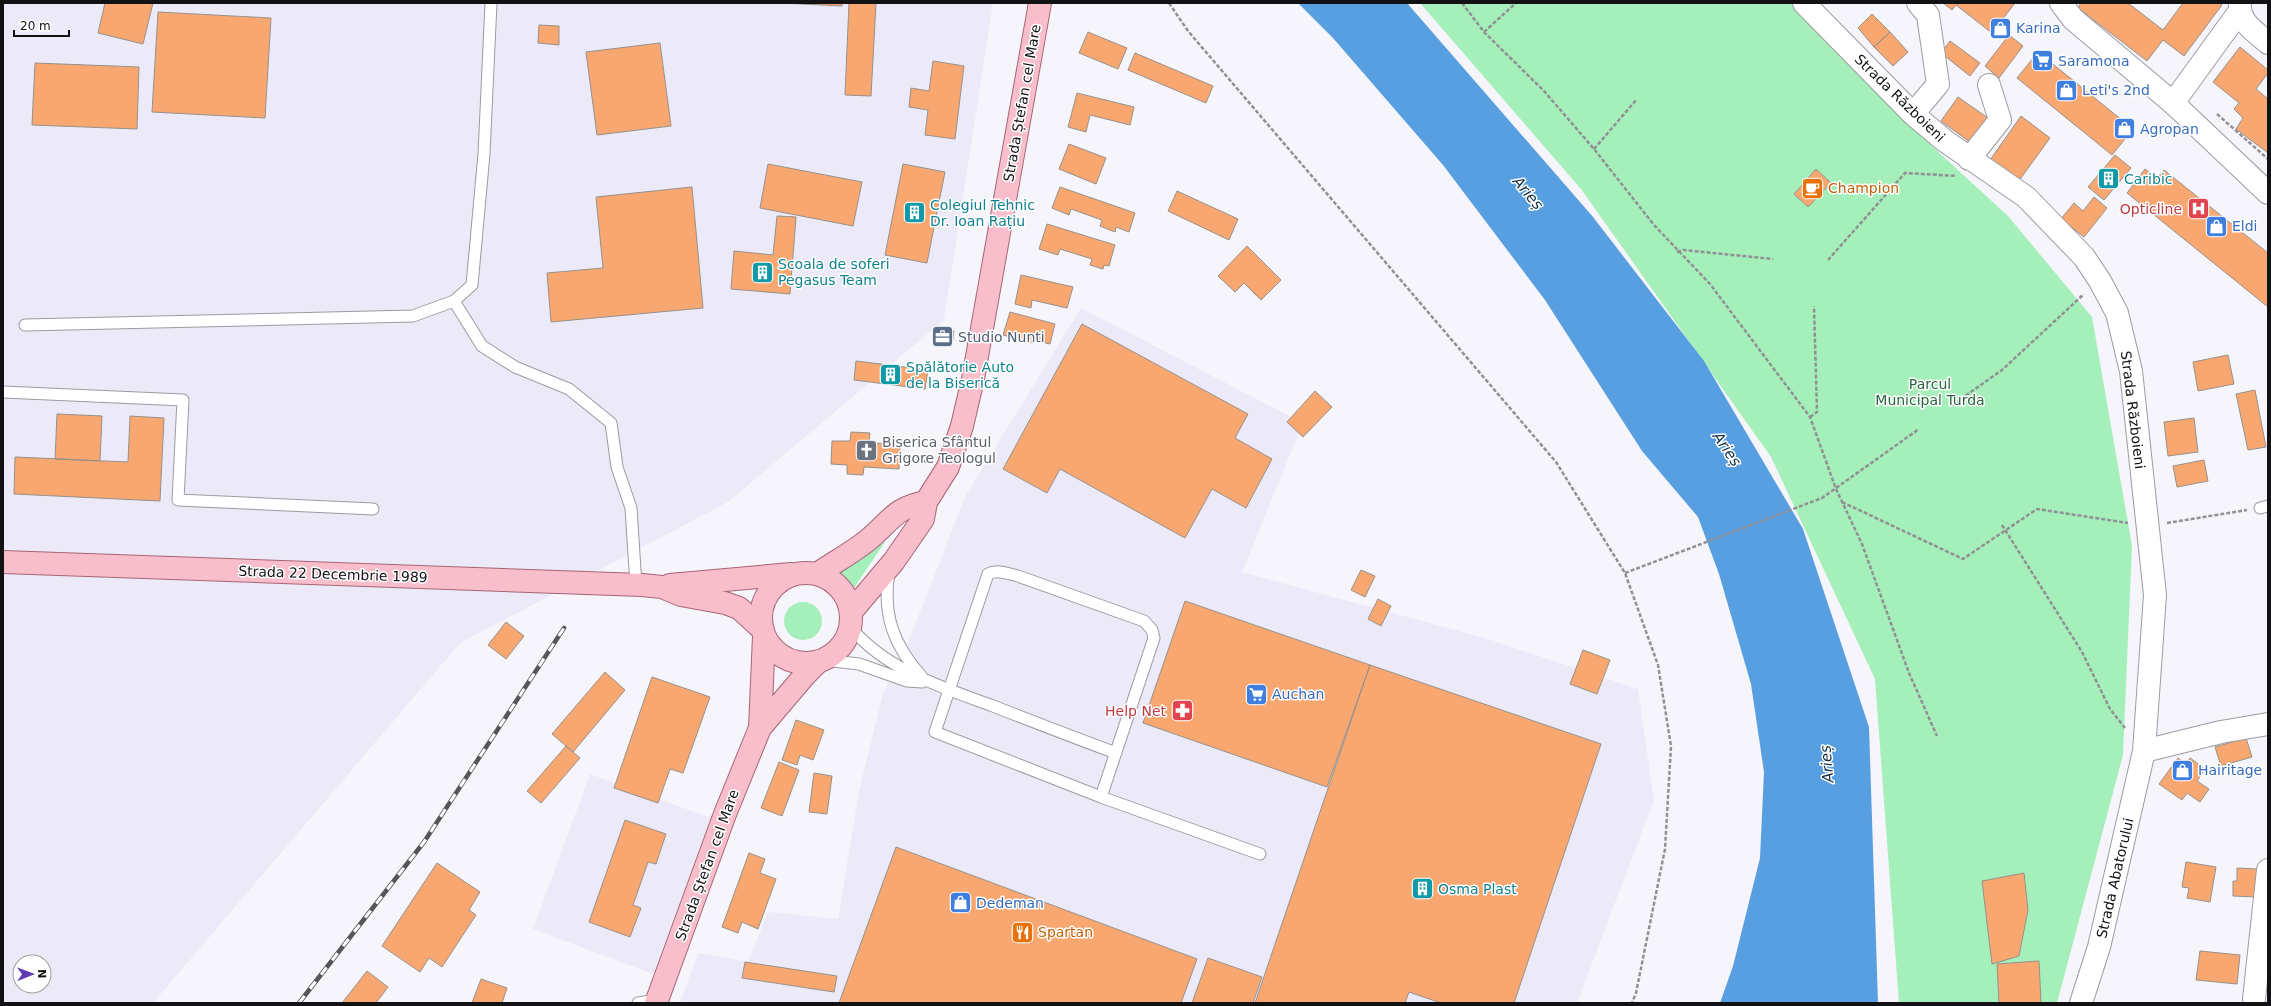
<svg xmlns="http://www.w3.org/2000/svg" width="2271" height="1006" viewBox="0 0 2271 1006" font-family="'DejaVu Sans',sans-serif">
  <rect width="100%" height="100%" fill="#f6f5fb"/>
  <path fill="#eceaf8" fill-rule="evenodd" d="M3,3h990l-49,317 -216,182 -268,141 -307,360h-150zM20,962h24v24h-24z
    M1081,308l222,115 -61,149 246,67 150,50 16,111 -77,203h-897l18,-50 50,9 20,-50 70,7 21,-128 24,-98 24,-48 59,-150z
    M590,774l121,44 -58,156 -120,-45z"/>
  <path fill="#a5efba" d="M1420,3h371l119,123 98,90 84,101 40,229 -9,209 -66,248h-158l-24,-324 -104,-222 -190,-268z
    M885,542l-35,52 -5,-15 -9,-6z
    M784 621a19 19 0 1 1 38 0a19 19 0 1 1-38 0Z"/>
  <path fill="#579fe0" d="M1298,3h109l186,214 111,144 99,168 66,198 9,276h-158l13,-37 27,-108 4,-86 -13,-88 -32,-110 -21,-57 -56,-66 -97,-151 -102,-135 -110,-127z"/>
  <path fill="#f9a770" stroke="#96908c" d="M105,3h48l-10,41 -45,-11z
    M781,3h61v3z
    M849,3h27l-5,93 -26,-1z
    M1943,3h72l-23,30 -36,-28 -4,5z
    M2081,3h47l35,27 20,-27h36l3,2 -38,51 -21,-16 -16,21 -69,-53z
    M158,12l113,6 -6,100 -113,-6z
    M1872,14l18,18 -16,15 -16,-19z
    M539,25l20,1v19l-21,-2z
    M1088,32l39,16 -9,21 -39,-16z
    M1890,32l18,20 -15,14 -19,-19z
    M2009,35l14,11 -24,32 -14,-12z
    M1950,41l30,22 -10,13 -29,-23z
    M660,43l11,83 -74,9 -11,-83z
    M2240,47l28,23v3l-12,16 12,10v54l-32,-24 7,-11 -9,-9 5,-6 -26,-21z
    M2038,52l95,77 -21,26 -95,-77z
    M1135,53l78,33 -7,17 -78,-33z
    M933,61l31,5 -9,73 -30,-4 3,-25 -19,-3 2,-19 18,3z
    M35,63l104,4 -2,62 -105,-4z
    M1077,93l57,14 -4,18 -40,-10 -4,17 -18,-5z
    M1958,97l30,21 -17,25 -30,-22z
    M2021,116l29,22 -32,44 -28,-22z
    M1069,144l37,14 -10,26 -37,-15z
    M2115,155l16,13 -27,32 -16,-13z
    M768,164l94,18 -9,44 -93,-18z
    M903,164l42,8 -18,91 -42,-8z
    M1816,169l15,14 -23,24 -14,-13z
    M2145,169l12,9 7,-8 104,83v54l-141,-114z
    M692,187l11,121 -152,14 -4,-49 56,-5 -7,-71z
    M1060,187l75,26 -6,19 -13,-5 -1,5 -15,-6 2,-6 -31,-11 -2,6 -17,-7z
    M1177,191l61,28 -9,21 -61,-29z
    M2094,197l13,11 -23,29 -23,-18 13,-16 9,8z
    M777,216l19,1 -6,77 -59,-5 3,-38 39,4z
    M1047,224l68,21 -6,21 -5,-1 -1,4 -13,-4 2,-6 -32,-10 -2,6 -19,-6z
    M1247,246l34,34 -20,20 -17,-17 -9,9 -17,-16z
    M1021,275l52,12 -6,21 -35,-8 -1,8 -16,-4z
    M1010,312l45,12 -5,20 -16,-4 -1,3 -30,-8z
    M1082,324l166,90 -13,24 37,21 -26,49 -34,-19 -27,49 -125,-69 -13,24 -44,-24z
    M936,329l18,2 -2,14 -18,-3z
    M2228,355l6,29 -36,7 -5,-29z
    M856,361l72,9 -3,19 -71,-9z
    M2255,390l11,57 -18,3 -12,-56z
    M1315,391l17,16 -29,30 -16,-15z
    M57,414l45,2 -2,45 -45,-2z
    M130,416l34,2 -4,83 -146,-7 1,-37 113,5z
    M2194,418l4,34 -30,4 -4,-34z
    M851,432l19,1 -1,10 31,1 -1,25 -35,-2 -1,8 -16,-1v-9l-16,-1 1,-23h18z
    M2204,460l4,21 -31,6 -4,-21z
    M1361,570l14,6 -10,21 -14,-7z
    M1378,599l13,7 -10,20 -13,-7z
    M1185,601l185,64 -43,122 -184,-64z
    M506,622l18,14 -18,23 -18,-14z
    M1583,650l27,10 -13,34 -27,-10z
    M1370,665l231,79 -87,259h-73l-32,-11 -4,11h-150z
    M605,672l20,18 -52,62 -21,-18z
    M652,677l58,20 -27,76 -13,-4 -12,34 -44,-15z
    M796,720l28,10 -11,30 -13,-5 -3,10 -15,-5z
    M2246,738l6,19 -31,9 -6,-19z
    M566,746l14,12 -39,45 -14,-12z
    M2178,758l8,6 4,-6 15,11 -8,12 12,8 -9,13 -13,-9 -5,7 -23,-16z
    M779,762l20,8 -17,46 -21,-8z
    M814,773l18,3 -5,38 -18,-2z
    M625,820l41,14 -10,30 -8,-2 -15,43 8,3 -11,29 -41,-15z
    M896,847l301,112 -16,44h-342z
    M749,853l16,6 -5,14 16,6 -18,50 -16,-7 -4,11 -16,-6z
    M2186,862l30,5 -6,35 -23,-4 2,-10 -7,-1z
    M437,863l43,29 -11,18 7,5 -34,52 -13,-9 -9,14 -38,-26z
    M2237,868l20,1 -1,28 -23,-1v-15h4z
    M2024,873l4,37 -9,46 -27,8 -10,-83z
    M2200,951l40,4 -3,29 -41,-4z
    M1208,958l54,19 -9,26h-61z
    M2039,961l2,42h-42l-2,-39z
    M745,962l92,14 -3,16 -92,-14z
    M367,971l21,16 -12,16h-34z
    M481,979l26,9 -5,15h-30z"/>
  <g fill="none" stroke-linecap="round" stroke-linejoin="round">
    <defs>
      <path id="lane" d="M454,301l28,45 33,21 54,22 42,34 6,44 14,41 5,77
        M25,325l388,-9 41,-15 18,-16 12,-131 7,-151
        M3,392l180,8 -5,100 195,9
        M2260,508l8,-2
        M889,572c-7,43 5,74 33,105
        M851,628c37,43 91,59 142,78 41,16 82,32 123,47
        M824,660l35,4 48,17 15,1
        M1101,797l53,-159 -2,-8 -8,-9 -126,-45c-10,-2 -20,-7 -30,-2l-53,158 166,65 159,57
        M638,1003l19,-3"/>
      <path id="street" d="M1804,3l109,111 32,27 81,56 58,60 16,24 17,32 14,58 24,224 -11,156 -45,196 -18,56
        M2240,3c-2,19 15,28 28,40
        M2173,103l66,-91
        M1913,114l25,-30 -10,-69 -10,-12
        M1969,159l31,-39 -11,-35
        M2144,751l77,-19 47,-8
        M2254,999l14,-129"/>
      <path id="secondary" d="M2061,3l12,16 100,84 95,90"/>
      <path id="primary" d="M3,562l639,23 20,2 19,8 44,8 14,5 24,22
        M761 618a45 45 0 1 1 90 0a45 45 0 1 1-90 0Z
        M817,574c16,-11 35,-21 51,-34 22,-18 27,-33 58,-38
        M670,585l121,-11
        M851,612l43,-51 29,-42 3,-17 22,-35 14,-41 11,-47 67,-376
        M760,728l4,-92
        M656,1003l69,-189 35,-86 45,-53 13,-13"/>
    </defs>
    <use href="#lane" stroke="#9c9ba1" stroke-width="13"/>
    <use href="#street" stroke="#9c9ba1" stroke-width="24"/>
    <use href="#secondary" stroke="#9c9ba1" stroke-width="24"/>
    <use href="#primary" stroke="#a66575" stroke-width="24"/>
    <path stroke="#919095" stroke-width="2.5" stroke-dasharray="4 2" stroke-linecap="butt" d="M1169,3l19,28 368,431 69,111 33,92 13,81 -6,103 -29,144 -4,10
      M1462,3l22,29 60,59 50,58 60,76 56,59 100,133 26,72 26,55 47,129 28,63
      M1484,32l32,-29
      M2217,114l51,45
      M1594,149l43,-50
      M1677,252l6,-2 90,9
      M1828,260l77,-87 52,3
      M1951,406l51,-36 82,-76
      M1810,417l7,-5 -3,-106
      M899,456l29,6
      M1842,502l121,57 74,-50 91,14
      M2167,523l80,-13
      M2002,525l80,127 28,57 15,19
      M1625,573l197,-75 97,-69"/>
    <use href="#lane" stroke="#fff" stroke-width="11"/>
    <use href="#street" stroke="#fff" stroke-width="22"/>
    <use href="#secondary" stroke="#fff" stroke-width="22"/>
    <use href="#primary" stroke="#f9becc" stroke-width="22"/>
    <defs>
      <path id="rail" d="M299,1003l125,-161 140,-214"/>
    </defs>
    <use href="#rail" stroke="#565558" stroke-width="4.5"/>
    <use href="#rail" stroke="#fff" stroke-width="3" stroke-dasharray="9" stroke-linecap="butt"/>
  </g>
  <defs>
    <symbol id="shop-square" viewBox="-11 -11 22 22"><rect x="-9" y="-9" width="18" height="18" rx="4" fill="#3f7fe0" stroke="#fff"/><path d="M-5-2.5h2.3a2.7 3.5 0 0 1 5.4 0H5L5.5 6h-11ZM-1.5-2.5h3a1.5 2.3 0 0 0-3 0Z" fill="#fff"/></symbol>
    <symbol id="supermarket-square" viewBox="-11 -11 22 22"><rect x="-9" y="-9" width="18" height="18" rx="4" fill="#3f7fe0" stroke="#fff"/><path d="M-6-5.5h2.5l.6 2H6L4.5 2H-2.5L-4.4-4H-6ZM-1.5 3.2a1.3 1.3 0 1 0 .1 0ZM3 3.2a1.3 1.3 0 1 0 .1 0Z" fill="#fff"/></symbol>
    <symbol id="building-square" viewBox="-11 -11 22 22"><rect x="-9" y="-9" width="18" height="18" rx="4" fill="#0f9aa8" stroke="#fff"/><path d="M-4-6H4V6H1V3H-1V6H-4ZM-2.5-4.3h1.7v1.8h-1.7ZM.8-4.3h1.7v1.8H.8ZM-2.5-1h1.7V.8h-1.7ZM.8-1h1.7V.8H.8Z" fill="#fff"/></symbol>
    <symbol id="cafe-square" viewBox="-11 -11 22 22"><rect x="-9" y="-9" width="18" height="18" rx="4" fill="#e8710a" stroke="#fff"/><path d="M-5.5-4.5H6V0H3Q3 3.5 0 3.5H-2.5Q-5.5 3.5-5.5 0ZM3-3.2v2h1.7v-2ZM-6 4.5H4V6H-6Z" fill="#fff"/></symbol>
    <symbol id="hospital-square" viewBox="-11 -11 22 22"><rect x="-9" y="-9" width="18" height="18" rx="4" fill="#e0444e" stroke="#fff"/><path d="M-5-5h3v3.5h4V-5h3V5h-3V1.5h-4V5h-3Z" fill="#fff"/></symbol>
    <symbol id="office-square" viewBox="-11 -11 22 22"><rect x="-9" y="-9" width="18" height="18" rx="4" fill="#5c6f8a" stroke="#fff"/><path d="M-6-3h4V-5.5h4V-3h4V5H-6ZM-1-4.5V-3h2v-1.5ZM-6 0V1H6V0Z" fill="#fff"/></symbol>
    <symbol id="church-square" viewBox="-11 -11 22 22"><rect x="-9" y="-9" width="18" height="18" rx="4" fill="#6b7280" stroke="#fff"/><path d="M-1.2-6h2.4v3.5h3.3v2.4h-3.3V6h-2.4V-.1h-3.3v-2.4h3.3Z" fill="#fff"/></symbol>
    <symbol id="pharmacy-square" viewBox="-11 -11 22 22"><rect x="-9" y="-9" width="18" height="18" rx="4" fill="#e0444e" stroke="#fff"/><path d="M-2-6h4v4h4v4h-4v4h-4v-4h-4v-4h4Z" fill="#fff"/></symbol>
    <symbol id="restaurant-square" viewBox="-11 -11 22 22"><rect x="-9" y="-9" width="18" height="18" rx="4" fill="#e8710a" stroke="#fff"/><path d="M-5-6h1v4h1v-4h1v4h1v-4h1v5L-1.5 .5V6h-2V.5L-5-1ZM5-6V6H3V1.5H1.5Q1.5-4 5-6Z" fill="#fff"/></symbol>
  </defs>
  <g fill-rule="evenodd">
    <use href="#shop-square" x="1988" y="16" width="25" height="25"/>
    <use href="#supermarket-square" x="2030" y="48" width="25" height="25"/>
    <use href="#shop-square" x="2054" y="78" width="25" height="25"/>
    <use href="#shop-square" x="2112" y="116" width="25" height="25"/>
    <use href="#building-square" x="2096" y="166" width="25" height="25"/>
    <use href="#cafe-square" x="1800" y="176" width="25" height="25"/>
    <use href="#hospital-square" x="2186" y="196" width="25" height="25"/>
    <use href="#building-square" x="902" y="200" width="25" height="25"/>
    <use href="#shop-square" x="2204" y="214" width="25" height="25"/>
    <use href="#building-square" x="750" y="260" width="25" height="25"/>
    <use href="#office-square" x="930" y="324" width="25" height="25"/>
    <use href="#building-square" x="878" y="362" width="25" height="25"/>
    <use href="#church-square" x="854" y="438" width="25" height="25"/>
    <use href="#supermarket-square" x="1244" y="682" width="25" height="25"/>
    <use href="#pharmacy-square" x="1170" y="698" width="25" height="25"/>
    <use href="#shop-square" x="2170" y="758" width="25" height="25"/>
    <use href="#building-square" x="1410" y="876" width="25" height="25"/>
    <use href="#shop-square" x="948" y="890" width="25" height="25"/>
    <use href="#restaurant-square" x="1010" y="920" width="25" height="25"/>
  </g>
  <g text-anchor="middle" stroke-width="3" stroke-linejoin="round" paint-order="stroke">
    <g font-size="14" fill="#366cbe" stroke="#fff" text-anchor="start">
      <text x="2016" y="33">Karina</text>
      <text x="2058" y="66">Saramona</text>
      <text x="2082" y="95">Leti's 2nd</text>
      <text x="2140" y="134">Agropan</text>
      <text x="2232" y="231">Eldi</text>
      <text x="1272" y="699">Auchan</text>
      <text x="2198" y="775">Hairitage</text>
      <text x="976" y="908">Dedeman</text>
    </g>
    <g font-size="14" fill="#121113" stroke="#fff">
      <text transform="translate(1900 98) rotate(44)" y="5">Strada Războieni</text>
      <text transform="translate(1022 103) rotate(-80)" y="5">Strada Ștefan cel Mare</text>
      <text transform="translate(2133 410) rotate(83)" y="5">Strada Războieni</text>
      <text transform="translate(333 574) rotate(2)" y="5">Strada 22 Decembrie 1989</text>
      <text transform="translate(707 865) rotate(-70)" y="5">Strada Ștefan cel Mare</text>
      <text transform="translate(2115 878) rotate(-77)" y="5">Strada Abatorului</text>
    </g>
    <g font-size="14" fill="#0d838f" stroke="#fff" text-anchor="start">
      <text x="2124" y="184">Caribic</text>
      <text x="930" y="210">Colegiul Tehnic<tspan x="930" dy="16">Dr. Ioan Rațiu</tspan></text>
      <text x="778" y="269">Scoala de soferi<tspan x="778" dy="16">Pegasus Team</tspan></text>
      <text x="906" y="372">Spălătorie Auto<tspan x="906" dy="16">de la Biserică</tspan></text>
      <text x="1438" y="894">Osma Plast</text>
    </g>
    <g font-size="14" fill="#c56008" stroke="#fff" text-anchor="start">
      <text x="1828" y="193">Champion</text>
      <text x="1038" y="937">Spartan</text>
    </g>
    <g font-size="14" fill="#be3a42" stroke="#fff" text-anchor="end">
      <text x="2182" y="214">Opticline</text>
      <text x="1166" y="716">Help Net</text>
    </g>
    <g font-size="14" fill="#4e5e75" stroke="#fff" text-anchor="start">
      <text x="958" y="342">Studio Nunti</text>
    </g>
    <g font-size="14" fill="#29663f" stroke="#fff">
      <text x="1930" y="389">Parcul<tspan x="1930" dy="16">Municipal Turda</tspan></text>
    </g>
    <g font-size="14" fill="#5b616d" stroke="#fff" text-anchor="start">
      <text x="882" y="447">Biserica Sfântul<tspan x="882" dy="16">Grigore Teologul</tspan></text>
    </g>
    <g font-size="15" font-style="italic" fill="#112f4a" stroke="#fff">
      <text transform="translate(1528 193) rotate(50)" y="5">Arieș</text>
      <text transform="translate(1727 449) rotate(56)" y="5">Arieș</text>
      <text transform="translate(1827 764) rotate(-95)" y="5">Arieș</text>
    </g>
  </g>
  <rect width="2271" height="1006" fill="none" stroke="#121113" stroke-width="8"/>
  <g transform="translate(32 974) rotate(89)"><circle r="19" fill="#ffffff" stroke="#a0a0a1"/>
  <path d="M0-3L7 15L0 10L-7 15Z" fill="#613db5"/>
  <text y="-6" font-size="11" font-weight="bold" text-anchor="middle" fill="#121113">N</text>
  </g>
  <path d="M14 30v6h55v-6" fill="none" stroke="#121113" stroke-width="2"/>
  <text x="20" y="30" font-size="12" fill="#121113" stroke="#ffffff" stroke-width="3" paint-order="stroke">20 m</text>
</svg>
